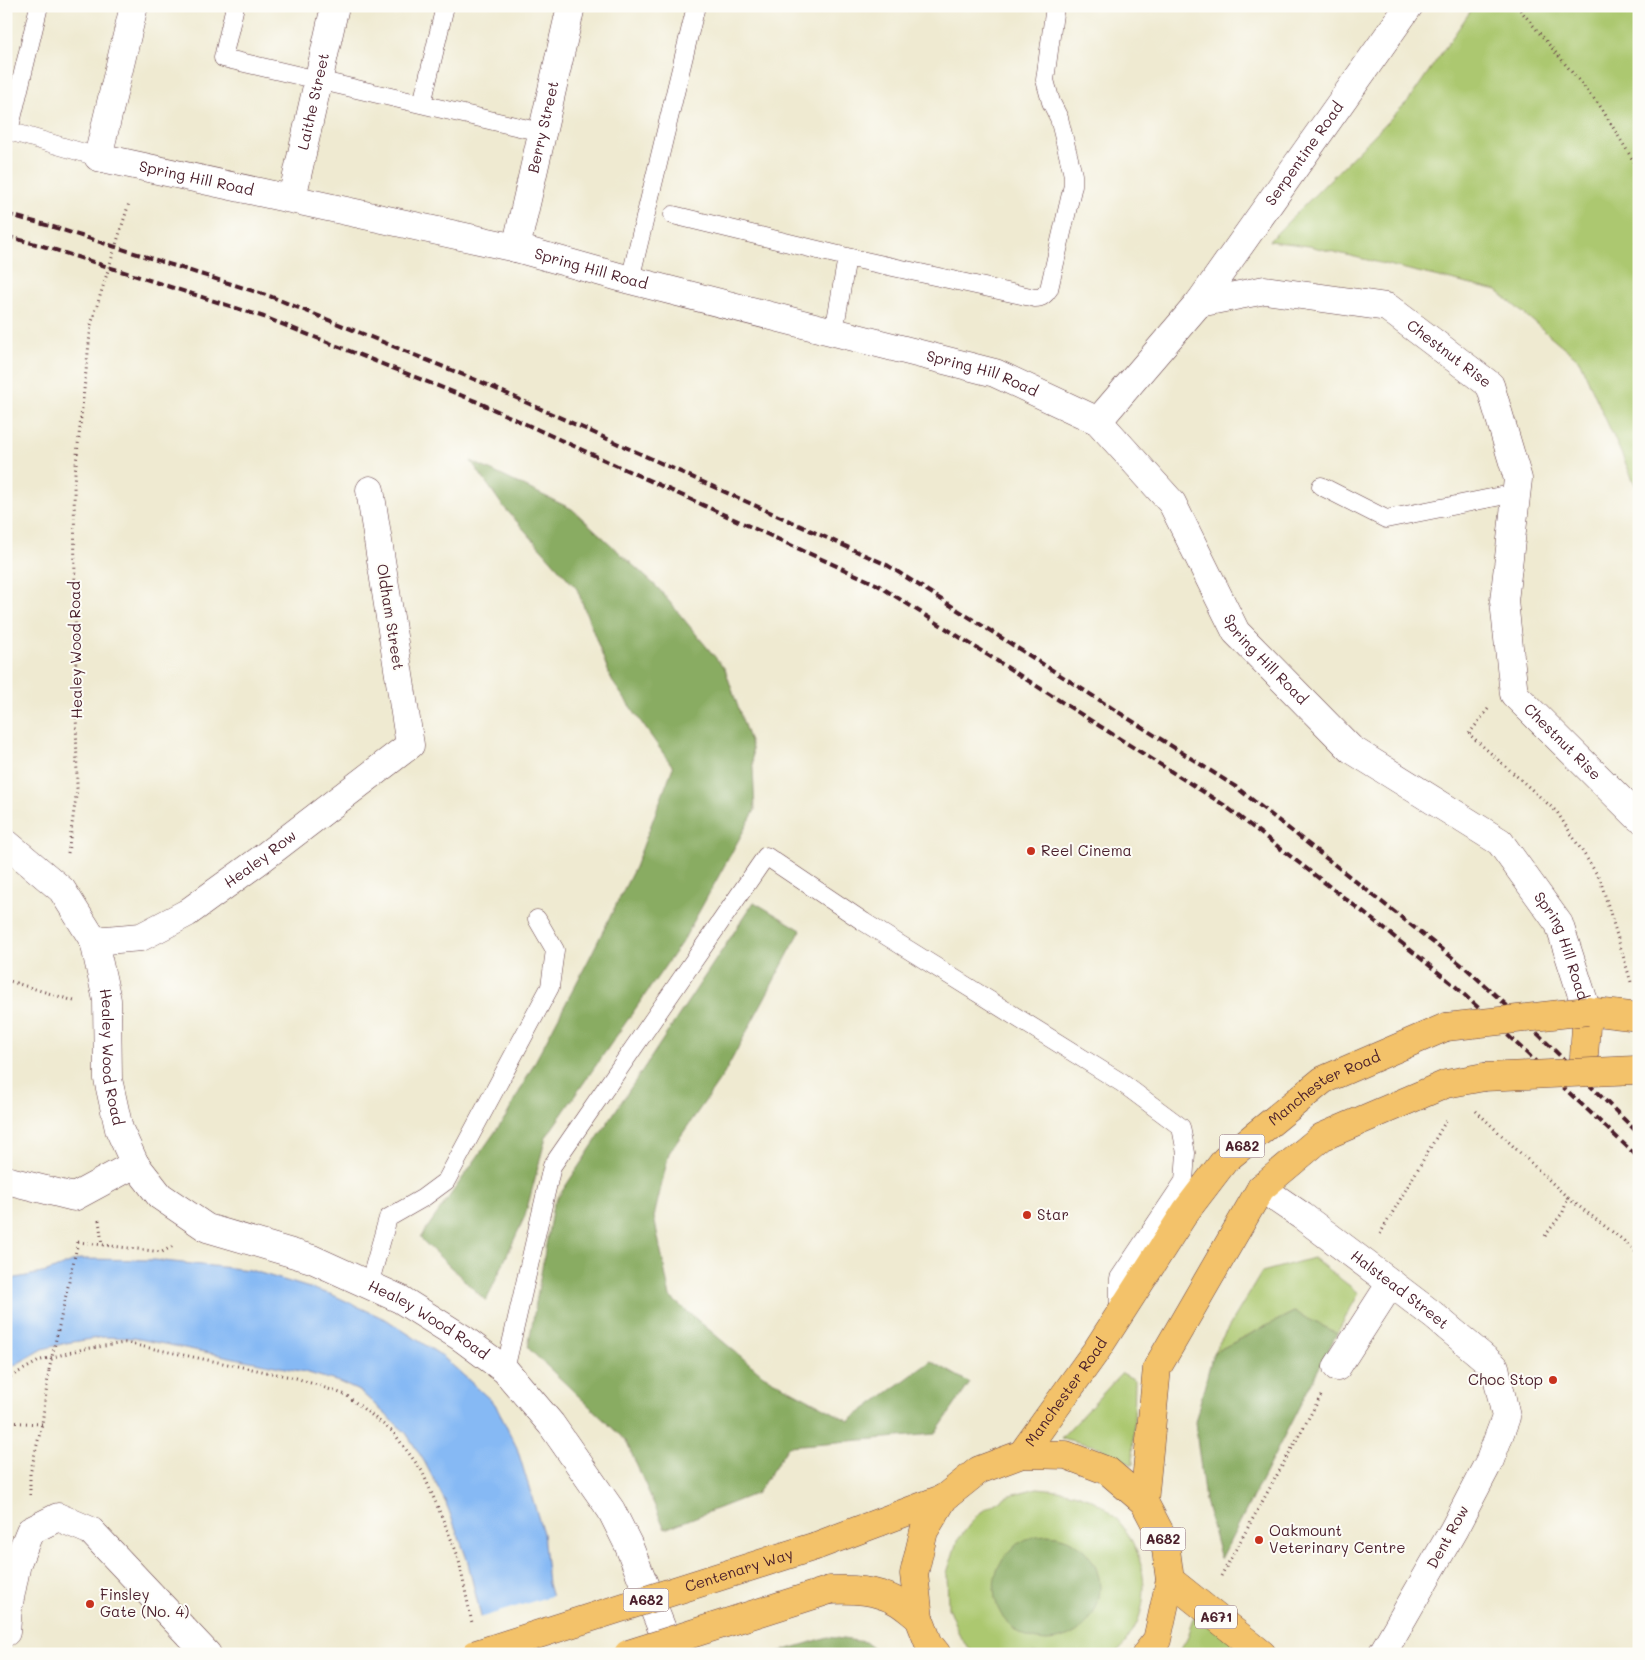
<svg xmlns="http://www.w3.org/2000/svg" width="1645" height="1660" viewBox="0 0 1645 1660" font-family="Mali,sans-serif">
  <rect width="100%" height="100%" fill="#fdfcf7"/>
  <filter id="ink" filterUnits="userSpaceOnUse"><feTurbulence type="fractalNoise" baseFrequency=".02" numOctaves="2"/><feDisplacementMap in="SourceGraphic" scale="10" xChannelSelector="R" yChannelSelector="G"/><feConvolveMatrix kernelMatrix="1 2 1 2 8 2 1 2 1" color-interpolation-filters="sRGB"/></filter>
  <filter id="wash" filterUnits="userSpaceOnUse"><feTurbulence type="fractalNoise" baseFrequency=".0096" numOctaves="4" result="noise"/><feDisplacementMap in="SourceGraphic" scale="20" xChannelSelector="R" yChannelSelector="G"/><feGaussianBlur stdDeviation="1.12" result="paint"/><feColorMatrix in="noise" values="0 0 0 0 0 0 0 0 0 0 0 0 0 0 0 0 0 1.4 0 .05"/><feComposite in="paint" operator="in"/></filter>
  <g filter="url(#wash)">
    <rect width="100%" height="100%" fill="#efead1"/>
    <path fill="#acc86f" stroke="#7b744d" d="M1474,6h165v487l-60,-133 -82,-69 -188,-45 -40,-5 140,-141z
      M1313,1258l46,35 -22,40 -43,-21 -81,41 49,-81z
      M1122,1373l13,7 -2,85 -34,-18 -38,-9z
      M1037,1488c22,2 39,3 59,14 35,20 56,70 45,109 -4,16 -14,30 -24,43h-143l-13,-15 -13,-32 -1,-34 10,-32 21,-27 29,-18z
      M1197,1610l49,44h-68l9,-15z"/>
    <path fill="#89ac62" stroke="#6a6646" d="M471,461l101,48 86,79 67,81 27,79 3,62 -71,129 -138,198 -21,79 -39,85 -66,-63 87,-123 80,-152 48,-96 38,-100 -61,-86 -35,-92 -75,-84z
      M754,902l47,28 -77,144 -55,79 -15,64 16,80 93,78 86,46 82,-60 39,22 -35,51 -146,12 -32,47 -92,36 -39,-88 -98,-93 25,-143z
      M1294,1312l43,21 -116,226 -16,-58 -10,-79 18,-69z
      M994 1588a53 53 0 1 1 106 0a53 53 0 1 1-106 0Z
      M828,1637l37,5 16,12h-109z"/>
    <path fill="#86b9f4" stroke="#686c90" d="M80,1259l74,1 96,10 83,25 54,25 55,36 53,48 22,44 26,85 5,51 21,70h-79l-23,-95 -21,-56 -22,-42 -18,-28 -45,-41 -22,-10 -34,-10 -171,-34 -30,-1 -38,6 -23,6 -37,21v-90l41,-8z"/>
    <path fill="#efead1" d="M554,1595l18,59h-84l-9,-36z"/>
  </g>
  <g filter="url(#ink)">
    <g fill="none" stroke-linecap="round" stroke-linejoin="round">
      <defs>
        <path id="lane" d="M39,6l-30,125 89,26
          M235,6l-12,52 318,74
          M422,104l23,-98
          M673,215l174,42
          M630,280l66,-274
          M834,332l13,-75 188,41c7,0 10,-3 14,-9l24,-104v-10l-14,-57 -8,-16 -6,-22 10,-74
          M1321,486l65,33 130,-26
          M369,1285l19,-67 35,-20 23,-17 104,-194 5,-37 -18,-31
          M505,1370l47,-204 214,-310 98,66 258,161 59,44 5,26 -2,28 -65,97v34"/>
        <g id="street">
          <path id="s1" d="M134,6l-36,151 418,91 114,32 365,93 103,48 74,82 64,129 115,117 149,93 59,82 28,87"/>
          <path id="s2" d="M292,198l43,-192"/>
          <path id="s3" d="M516,248l55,-242"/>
          <path id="s4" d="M1199,303l66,-13 122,17 103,78 28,94 -14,122 10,93 125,124"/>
          <path id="s5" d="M1098,421l101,-118 210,-297"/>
          <path id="s6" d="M6,843l56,47 32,51 13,59 1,79 11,50 16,35 25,32 47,32 105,31 88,40 62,39 43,32 46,54 60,86 17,34 44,110"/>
          <path id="s7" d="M94,941l47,-4 46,-24 73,-53 150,-115 -40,-255"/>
          <path d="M6,1180l68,17 61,-33"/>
          <path id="s8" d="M1261,1188l41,28 89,67 42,32 62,52 11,50 -16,43 -36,69 -72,125"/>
          <path d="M1337,1367l54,-84"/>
          <path d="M6,1632l2,-24 9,-45 13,-32 28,-14 33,14 116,123"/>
        </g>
        <g id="primary">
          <path d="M1583,1072l4,-61 52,6"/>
          <path id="s9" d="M1022,1454l74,-103 90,-140 39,-51 98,-80 123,-53"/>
          <path d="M1144,1502l13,-134 104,-180 61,-51 124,-53 38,-7"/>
          <path d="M816,1546l128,-48"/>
          <path d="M1170,1580l92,74"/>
          <path d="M830,1590c23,-1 46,0 66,11 8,4 16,12 23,17"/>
          <path d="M937,1654l-8,-10 -10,-26 -5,-44 10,-43 20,-33 35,-28 43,-16 44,1 42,16 36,31 21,40 5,38 -13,60 -11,14"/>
        </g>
      </defs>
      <use href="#lane" stroke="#633d44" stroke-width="19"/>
      <use href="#street" stroke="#633d44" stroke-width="29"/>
      <use href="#primary" stroke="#633d44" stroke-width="29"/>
      <path stroke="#633d44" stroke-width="3" stroke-dasharray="1 4" stroke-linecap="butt" d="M1517,6l83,100 39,64
        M1639,225l-2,2 2,3
        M1488,709l-19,25 88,78 43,67 31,103 -2,1
        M68,853l9,-64 -3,-307 17,-157
        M6,980l68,21
        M1476,1111l92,87
        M99,1220l3,24
        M1380,1234l67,-115
        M1545,1236l18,-24 5,-14 55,42 16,15
        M78,1242l84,10 13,-7
        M6,1379l35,-19 43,-11 41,-6 171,35 50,17 47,37 29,39 17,39 19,46 14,67
        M6,1422l36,2
        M30,1495v-21l12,-50 7,-54
        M1221,1576l101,-182"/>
      <use href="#lane" stroke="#fff" stroke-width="18"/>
      <use href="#street" stroke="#fff" stroke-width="28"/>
      <use href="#primary" stroke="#f3c26a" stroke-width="28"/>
      <path stroke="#4a1f2b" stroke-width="4" stroke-dasharray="8 4" stroke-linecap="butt" d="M6,214l44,12 222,71 209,85 406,183 349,222 232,183 72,66 99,98
        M6,236l37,10 221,71 209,83 403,184 348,221 153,118 78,63 184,172"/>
      <defs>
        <g id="primary-bridge">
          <path d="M1446,1027l141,-16"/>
          <path d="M1484,1077l151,-7"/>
          <path id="s10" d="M476,1654l340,-108"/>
          <path d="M628,1654l202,-64"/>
        </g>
      </defs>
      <use href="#primary-bridge" stroke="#633d44" stroke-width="29" stroke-linecap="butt"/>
      <path stroke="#633d44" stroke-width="3" stroke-dasharray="1 4" stroke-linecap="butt" d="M91,325l38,-122
        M49,1370l29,-128"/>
      <use href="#primary-bridge" stroke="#f3c26a" stroke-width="28"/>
    </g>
  </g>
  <g fill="#c8321e" stroke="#fdfcf7" stroke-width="2">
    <circle cx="1031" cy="851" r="5"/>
    <circle cx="1027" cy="1215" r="5"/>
    <circle cx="1553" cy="1380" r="5"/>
    <circle cx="1259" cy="1540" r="5"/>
    <circle cx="90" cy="1604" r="5"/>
  </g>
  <g text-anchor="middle" stroke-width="4" stroke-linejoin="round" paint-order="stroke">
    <g fill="#fdfcf7" stroke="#806168" stroke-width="1">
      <rect x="1219.5" y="1134.5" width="45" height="23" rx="4"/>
      <rect x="1140.5" y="1527.5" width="45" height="23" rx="4"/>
      <rect x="623.5" y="1588.5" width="45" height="23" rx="4"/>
      <rect x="1195" y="1605.5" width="42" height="23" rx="4"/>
    </g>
    <g font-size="14" font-weight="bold" fill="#4a1f2b">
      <text x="1242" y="1151">A682</text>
      <text x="1163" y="1544">A682</text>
      <text x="646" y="1605">A682</text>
      <text x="1216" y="1622">A671</text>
    </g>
    <g font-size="15" fill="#4a1f2b" stroke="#fdfcf7">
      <text dy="5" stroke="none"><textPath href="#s2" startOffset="99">Laithe Street</textPath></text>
      <text dy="5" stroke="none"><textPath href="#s3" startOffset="124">Berry Street</textPath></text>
      <text dy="5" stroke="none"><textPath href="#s5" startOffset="338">Serpentine Road</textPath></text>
      <text dy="5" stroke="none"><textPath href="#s1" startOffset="256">Spring Hill Road</textPath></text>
      <text dy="5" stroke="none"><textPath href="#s1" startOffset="661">Spring Hill Road</textPath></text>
      <text dy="5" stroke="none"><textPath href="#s4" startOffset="268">Chestnut Rise</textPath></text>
      <text dy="5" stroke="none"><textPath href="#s1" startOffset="1066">Spring Hill Road</textPath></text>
      <text transform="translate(390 617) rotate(81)" y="5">Oldham Street</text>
      <text transform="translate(76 650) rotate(-91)" y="5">Healey Wood Road</text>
      <text dy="5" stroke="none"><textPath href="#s1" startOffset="1486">Spring Hill Road</textPath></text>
      <text dy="5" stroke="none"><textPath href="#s4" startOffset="702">Chestnut Rise</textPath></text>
      <text dy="5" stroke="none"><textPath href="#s7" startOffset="190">Healey Row</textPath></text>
      <text dy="5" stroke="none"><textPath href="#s1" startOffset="1908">Spring Hill Road</textPath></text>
      <text dy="5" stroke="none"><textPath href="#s6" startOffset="251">Healey Wood Road</textPath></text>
      <text dy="5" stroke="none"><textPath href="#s9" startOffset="481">Manchester Road</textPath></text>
      <text dy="5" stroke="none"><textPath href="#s8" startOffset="172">Halstead Street</textPath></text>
      <text dy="5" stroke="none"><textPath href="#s6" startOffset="701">Healey Wood Road</textPath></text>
      <text dy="5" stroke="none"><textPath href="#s9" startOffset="76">Manchester Road</textPath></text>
      <text transform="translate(1448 1537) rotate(-61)" y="5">Dent Row</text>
      <text dy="5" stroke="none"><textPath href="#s10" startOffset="276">Centenary Way</textPath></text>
    </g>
    <g font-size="15" fill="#4a1f2b" stroke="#fdfcf7" text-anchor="start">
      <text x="1041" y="856">Reel Cinema</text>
      <text x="1037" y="1220">Star</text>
      <text x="1543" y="1385" text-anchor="end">Choc Stop</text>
      <text x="1269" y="1536">Oakmount<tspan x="1269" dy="17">Veterinary Centre</tspan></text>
      <text x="100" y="1600">Finsley<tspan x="100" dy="17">Gate (No. 4)</tspan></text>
    </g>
  </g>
  <rect width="1645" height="1660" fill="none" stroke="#fdfcf7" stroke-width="25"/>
</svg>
